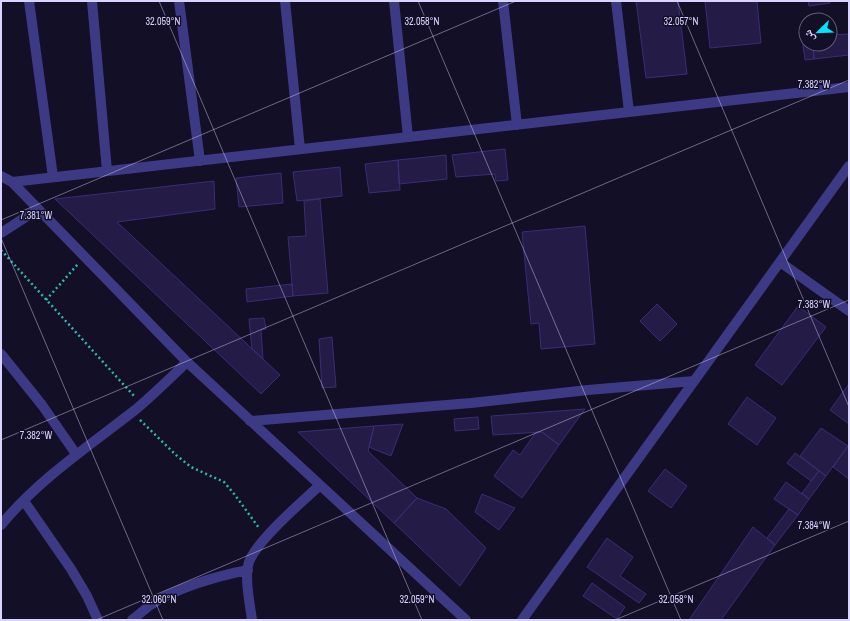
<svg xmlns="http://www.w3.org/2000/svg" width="850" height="621" viewBox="0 0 850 621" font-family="'Archivo Narrow','Noto Naskh Arabic',sans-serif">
  <rect width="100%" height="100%" fill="#130f26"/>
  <path fill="#241b47" stroke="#3b2d73" d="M636,1h42l9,73 -41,4z
    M705,1h52l4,42 -51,5z
    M808,1h22v2l-21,3z
    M849,34v21l-35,4 -1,-15h17v-9z
    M802,38h4v6h7l1,15 -9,1z
    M505,149l3,31 -12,1 -1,-7 -39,3 -4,-22z
    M446,155l1,24 -48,5 -1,-24z
    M398,160l2,30 -31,3 -4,-29z
    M340,167l2,29 -45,5 -4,-29z
    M281,173l2,30 -44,4 -3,-29z
    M214,181l1,28 -98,13 163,153 -19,19 -206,-195z
    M320,199l8,94 -35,3 -5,-59 18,-1 -2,-35z
    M585,226l10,118 -54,5 -2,-26 -8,1 -9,-92z
    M292,284l1,12 -46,6 -1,-13z
    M657,304l20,20 -17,17 -20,-20z
    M798,306l28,21 -44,58 -27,-20z
    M264,318l2,11 -5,1 2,29 -11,-10 -3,-30z
    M332,337l4,50 -14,1 -3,-49z
    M849,384v40l-19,-14z
    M747,397l29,21 -19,27 -29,-21z
    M585,409l-26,36 -17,-13 -49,3 -2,-19z
    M478,417l1,12 -24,2 -1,-12z
    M403,424l-12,32 -22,-9 5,-21z
    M374,426l-6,25 49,47 -23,25 -96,-91z
    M821,428l27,18 -22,30 -26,-20z
    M536,432h6l17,13 -37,53 -28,-22 19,-26 7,5z
    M849,445v34l-16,-12z
    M795,453l24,18 -8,10 -24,-18z
    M665,469l22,17 -16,22 -23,-17z
    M819,471l7,5 -17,23 -7,-6z
    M786,482l23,17 -11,16 -24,-16z
    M482,494l33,14 -16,22 -24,-18z
    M417,498l29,11 40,39 -26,38 -66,-63z
    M789,509l9,6 -23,30 -8,-7z
    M753,527l22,18 -54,75h-32z
    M607,538l26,19 -13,19 26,18 -7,9 -52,-36z
    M592,583l33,24 -8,12 -34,-23z"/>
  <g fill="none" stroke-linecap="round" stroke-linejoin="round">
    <path stroke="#2fb8b0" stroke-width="2.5" stroke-dasharray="2 3" stroke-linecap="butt" d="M1,250l133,146
      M46,300l32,-36
      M140,420l36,35 15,12 33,15 11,13 24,33"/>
    <path stroke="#3d3a85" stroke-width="10" d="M29,1l24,176
      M92,1l15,170
      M179,1l21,160
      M285,1l15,148
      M394,1l14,136
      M503,1l14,124
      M616,1l13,111
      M1,176l11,6 837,-95
      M12,182l175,180 279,258
      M1,233l37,-24
      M780,262l69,49
      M1,354l41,51 34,49
      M250,421l221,-18 117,-13 106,-9
      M24,501l47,68 16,27 11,24
      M1,525c38,-46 88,-79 134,-115 18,-15 35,-32 52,-48
      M132,620c5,-4 11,-9 17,-14 26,-18 68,-30 99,-36
      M252,620c-2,-16 -8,-43 -3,-58 8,-22 53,-60 71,-77
      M522,620l327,-454"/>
  </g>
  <path fill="none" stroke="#d9d4ff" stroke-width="1" stroke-opacity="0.45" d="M159,1l263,619M418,1l263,619M677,1l172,406M1,220l515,-219M1,238l162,382M1,440l848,-360M96,620l753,-320M615,620l234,-99"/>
  <g font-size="10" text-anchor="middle" fill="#d9d4ff" stroke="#130f26" stroke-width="3" stroke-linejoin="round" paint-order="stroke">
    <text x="163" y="25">32.059°N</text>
    <text x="422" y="25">32.058°N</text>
    <text x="681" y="25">32.057°N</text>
    <text x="814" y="88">7.382°W</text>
    <text x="36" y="219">7.381°W</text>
    <text x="814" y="308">7.383°W</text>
    <text x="36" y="439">7.382°W</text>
    <text x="814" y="529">7.384°W</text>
    <text x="159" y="603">32.060°N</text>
    <text x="417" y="603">32.059°N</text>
    <text x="676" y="603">32.058°N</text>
  </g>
  <rect width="850" height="621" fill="none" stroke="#d9d4ff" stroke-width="4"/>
  <g transform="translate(818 32) rotate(247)"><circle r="19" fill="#130f26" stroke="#625e7d"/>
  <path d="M0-3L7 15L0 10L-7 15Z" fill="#00e5ff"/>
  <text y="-6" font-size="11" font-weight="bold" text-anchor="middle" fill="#d9d4ff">ش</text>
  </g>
</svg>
